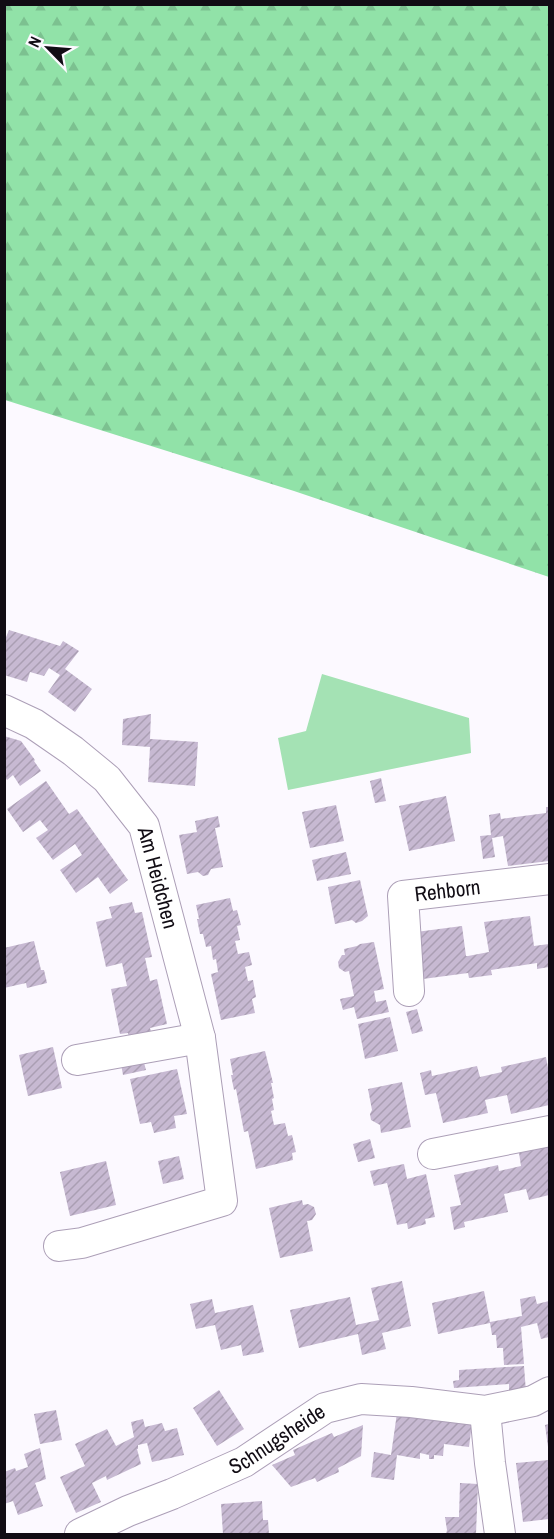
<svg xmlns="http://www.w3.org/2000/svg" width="554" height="1539" viewBox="0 0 554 1539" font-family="'Archivo Narrow',sans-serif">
  <defs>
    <pattern id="forest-firs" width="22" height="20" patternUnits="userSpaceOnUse" patternTransform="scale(1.5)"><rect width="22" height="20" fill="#91e2a8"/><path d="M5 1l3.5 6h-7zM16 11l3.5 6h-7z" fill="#7cc190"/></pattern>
    <pattern id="building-hatch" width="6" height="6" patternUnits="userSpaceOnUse" patternTransform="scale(1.5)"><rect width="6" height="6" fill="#c7b9d2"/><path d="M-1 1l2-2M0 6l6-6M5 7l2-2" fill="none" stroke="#aa9eb3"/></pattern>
  </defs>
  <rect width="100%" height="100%" fill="#fcf9ff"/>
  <path fill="url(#forest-firs)" d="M5,4l544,1v572l-255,-86 -289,-91z"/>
  <path fill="#a4e2b4" d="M322,674l147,44 2,35 -183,37 -10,-52 28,-7z"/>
  <path fill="url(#building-hatch)" d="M9,630l51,16 3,-5 16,10 -14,18 27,20 -17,23 -27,-20 12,-17 -11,-7 -5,8 -14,-4 -3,10 -23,-7v-33z
    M151,714l-1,25 48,3 -3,44 -47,-4 2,-35 -28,-2 1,-26z
    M4,736l17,5 14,19 -1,1 7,10 -21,15 -7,-11 -6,5 -3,-4z
    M381,778l5,23 -11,2 -5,-22z
    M46,781l23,33 8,-5 51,71 -18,14 -12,-17 -22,16 -16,-23 22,-15 -7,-11 -22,16 -17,-22 12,-8 -8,-10 -17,12 -16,-23z
    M446,796l9,45 -46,10 -10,-45z
    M336,805l8,36 -34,7 -8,-36z
    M546,807h3v54l-41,5 -5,-30 -11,2 3,19 -12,2 -3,-23 11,-1 -2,-20 11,-2 1,6 45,-6z
    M218,816l2,11 -5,1 8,39 -12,2 -3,6 -5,1 -5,-4 -11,2 -8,-39 18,-3 -2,-11z
    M346,852l5,22 -34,7 -5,-21z
    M360,880l8,36 -6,5 -6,2 -4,-3 -17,4 -7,-37z
    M230,898l3,13 4,-1 4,15 -4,1 3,14 -5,1 3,13 11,-2 3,13 -7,2 3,14 5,-1 3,17 -4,2 3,14 -34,7 -10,-46 7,-2 -2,-13 -3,1 -2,-14 -5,1 -3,-13h-3l-3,-15h2l-3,-14z
    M132,902l3,11 7,-1 10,45 -7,1 5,23 7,-2 10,45 -17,4 3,11 -23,5 -2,-11 -8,1 -9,-45 16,-3 -5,-23 -16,4 -10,-45 16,-4 -3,-11z
    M530,916l4,30 15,-2v23l-12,2v-6l-46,7 1,5 -23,3 -1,-5 -45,6 -7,-47 46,-6 4,30h2l21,-4 -5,-30z
    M34,941l7,29h3l3,13 -20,5 -1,-5 -22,5v-40z
    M374,942l10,47 -10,2 2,11 10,-2 3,12 -32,7 -3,-12 -11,3 -3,-11 14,-3 -5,-25 -4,1 -6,-4 -1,-6 4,-7h3l-1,-6 13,-3 3,-2z
    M417,1009l6,22 -11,3 -6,-22z
    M390,1017l8,34 -33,8 -7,-35z
    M53,1047l9,41 -34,8 -9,-41z
    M265,1051l8,32h-2l3,15 -2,1 2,11 -3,1 3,14 11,-2 3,13 4,-1 4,17 -4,1 1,7 -37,9 -8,-38 -4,1 -8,-43 -2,1 -3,-15h2l-3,-16z
    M546,1057l2,11h1v37l-38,9 -4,-19 -22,5 3,13 -45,10 -7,-30 -11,2 -5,-22 11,-3 1,6 45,-10 3,11 22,-5 -1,-5z
    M143,1059l3,11 -23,5 -2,-11z
    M177,1069l10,45 -13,2 2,12 -22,5 -3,-11 -11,2 -10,-45z
    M402,1082l9,45 -30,6 -1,-8 -9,-5 -1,-6 2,-4 -4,-21z
    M370,1139l5,19 -17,4 -5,-18z
    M549,1146v49l-20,5 -3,-11 -22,5 4,18 -44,10 1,5 -11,3 -4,-23 11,-2 -7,-30 44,-10 1,6 22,-5 -2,-13z
    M179,1156l5,23 -21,5 -5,-23z
    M106,1161l10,44 -46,11 -10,-44z
    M404,1164l3,15 19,-5 9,43 -10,2 1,5 -18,5 -1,-6 -10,2 -10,-42 -13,3 -4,-15z
    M302,1200l1,5 5,-1 6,3 2,7 -4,6 -5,1 6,30 -33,7 -11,-50z
    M402,1281l9,45 -29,7 4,16 -24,6 -4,-21 -59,14 -9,-38 60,-13 6,28 23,-5 -8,-32z
    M484,1291l6,31 32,-6 -2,-17 15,-3 2,8 12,-3v36l-8,2 -4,-16 -16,4 3,37 -20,1 -1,-17h-6l-1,-13h-4l-2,-12 -52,11 -6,-31z
    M212,1299l3,14 38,-8 11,47 -21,4 -2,-11 -20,5 -6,-25 -19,4 -6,-25z
    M524,1366l2,26h-17v-8l-55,4 -1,-7 6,-1v-10z
    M219,1390l25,39 -27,17 -24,-38z
    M56,1410l6,30 -22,4 -6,-30z
    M397,1413l75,11 -3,23 -25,-3 -1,12 -9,-1v4h-5v-4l-9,-2v6l-23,-4 -3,25 -23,-3 3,-25 17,3z
    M143,1419l2,8 17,-4 3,8 12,-3 7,27 -32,7 -5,-19 -9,2v4h-1l4,15 -34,16 -1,-4 -14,7 9,19 -25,11 -16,-36 25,-11 -10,-22 32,-15 9,17 18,-9 -3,-15z
    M549,1424v23h-1l-3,-22z
    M363,1425l-2,31 -23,12 1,4 -22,10 -2,-4 -24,9 -19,-22 23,-10 -2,-5 39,-17 2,4z
    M40,1448l6,31 -11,4 8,23 -25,9 -5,-14 -9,3v-32l11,-4 1,3 12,-4 -4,-13z
    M549,1460v59l-26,3 -7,-59z
    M460,1483l18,1 -2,50h-30l1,-4 -2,-13h14z
    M262,1501l1,19h5l1,14h-46l-2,-30z"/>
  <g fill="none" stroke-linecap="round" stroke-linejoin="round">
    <defs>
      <g id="minor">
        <path id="s1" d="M4,710l30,14 39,27 34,28 37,47 56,212 22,163 -140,42 -23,3"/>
        <path id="s2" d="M409,991l-6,-95 147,-17"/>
        <path d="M77,1060l123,-22"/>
        <path d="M433,1154l117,-23"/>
        <path d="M485,1411l5,52 10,71"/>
        <path id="s3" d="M80,1534l48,-23 44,-17 72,-32 81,-54 36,-9 50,3 74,9 48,-10 17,-9"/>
      </g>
    </defs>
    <use href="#minor" stroke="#ac9fb7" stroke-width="32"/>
    <use href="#minor" stroke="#fff" stroke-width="30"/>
  </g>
  <g text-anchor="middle" stroke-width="6" stroke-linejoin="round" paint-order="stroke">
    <g font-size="21" fill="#110c14" stroke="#fcf9ff">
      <text dy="7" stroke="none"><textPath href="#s1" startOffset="238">Am Heidchen</textPath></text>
      <text dy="7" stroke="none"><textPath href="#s2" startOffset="140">Rehborn</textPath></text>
      <text dy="7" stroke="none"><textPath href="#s3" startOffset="219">Schnugsheide</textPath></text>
    </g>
  </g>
  <rect width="554" height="1539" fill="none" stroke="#110c14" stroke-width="12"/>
  <g transform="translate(48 48) rotate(295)" stroke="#fcf9ff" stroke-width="4.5" paint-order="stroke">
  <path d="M0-4.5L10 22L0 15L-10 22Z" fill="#110c14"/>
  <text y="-9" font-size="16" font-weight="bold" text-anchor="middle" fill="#110c14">N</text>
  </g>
</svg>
